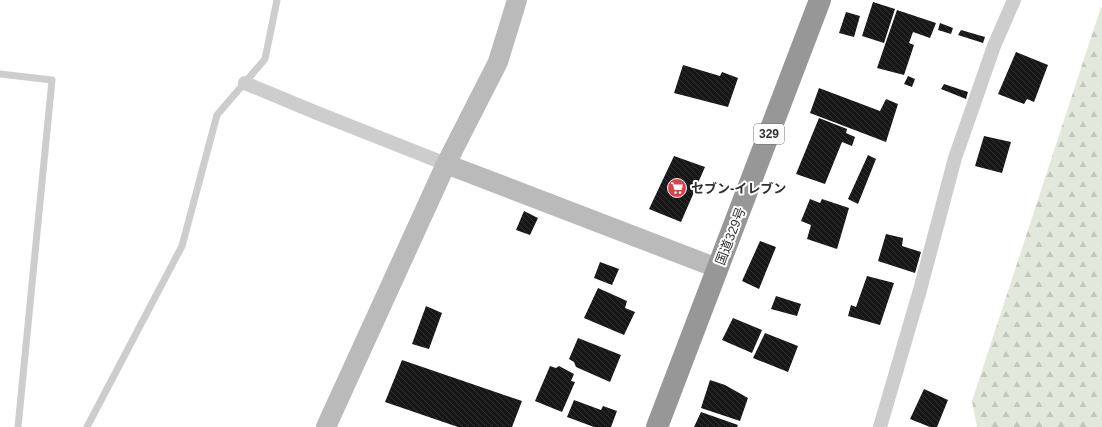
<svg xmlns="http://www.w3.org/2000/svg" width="1102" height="427" viewBox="0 0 1102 427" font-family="Helvetica,'Noto Sans JP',sans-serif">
  <defs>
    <pattern id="forest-firs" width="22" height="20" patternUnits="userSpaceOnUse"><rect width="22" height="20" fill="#e3e8dc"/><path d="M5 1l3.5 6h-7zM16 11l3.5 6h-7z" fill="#c3c7bd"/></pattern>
    <pattern id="building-back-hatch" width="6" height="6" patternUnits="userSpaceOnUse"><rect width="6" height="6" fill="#171717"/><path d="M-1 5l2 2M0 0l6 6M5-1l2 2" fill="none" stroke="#303030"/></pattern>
  </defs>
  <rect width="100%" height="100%" fill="#fff"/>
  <path fill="url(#forest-firs)" d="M1101,7h1v420h-125l-5,-26z"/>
  <path fill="url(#building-back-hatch)" d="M873,2l22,7 -11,34 -22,-7z
    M897,10l39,13 -6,15 -17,-6 -4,11 5,2 -10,30 -27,-7z
    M846,12l14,4 -6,21 -15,-4z
    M940,23l13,5 -2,6 -13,-4z
    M961,30l24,7 -2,6 -25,-8z
    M1016,52l32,13 -14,37 -7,-3 -3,5 -26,-10z
    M683,65l37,11 2,-4 16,6 -10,29 -54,-14z
    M908,76l7,3 -3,8 -8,-3z
    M944,84l24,8 -2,7 -25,-10z
    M819,88l61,23 6,-12 12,5 -12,38 -76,-29z
    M819,118l28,11 -1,4 9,4 -3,9 -10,-4 -17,42 -29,-10z
    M984,136l27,6 -9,31 -27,-7z
    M868,155l8,4 -18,45 -10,-5z
    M674,156l31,11 -24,55 -32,-13z
    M810,199l10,4 2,-4 27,9 -12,41 -30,-10 4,-14 -10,-4z
    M524,211l14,7 -8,17 -14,-5z
    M886,234l17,4 -1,8 19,6 -6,21 -37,-12z
    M760,241l16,6 -17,42 -17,-8z
    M600,262l19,7 -7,16 -18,-7z
    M867,276l27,7 -14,42 -32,-9 3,-11 5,2z
    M598,288l29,13 -2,7 10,4 -11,23 -40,-17z
    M776,296l25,8 -4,12 -26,-7z
    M426,306l16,7 -13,36 -17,-5z
    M733,318l29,12 -10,23 -30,-13z
    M765,333l33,13 -10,26 -35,-14z
    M578,338l43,17 -11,27 -34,-15 -2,-5 -5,-3z
    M402,360l120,41 -10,26h-54l-73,-25z
    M550,366l6,2 3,-2 15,8 -3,7 4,1 -13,30 -27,-11z
    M710,380l15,5 23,13 -8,23 -39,-13z
    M924,389l24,11 -11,27h-7l-20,-8z
    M574,400l27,10 2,-4 14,5 -6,16h-17l-27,-10z
    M701,412l37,13 -1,2h-43z"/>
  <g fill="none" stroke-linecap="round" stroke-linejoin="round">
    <path stroke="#cdcdcd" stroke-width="7" d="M0,74l52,6 -34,347
      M87,427l95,-181 35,-131 48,-56 12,-59"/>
    <path stroke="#cdcdcd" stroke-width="14" d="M245,83l72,30 129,51
      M880,427l40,-137 35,-132 39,-112 20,-46"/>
    <path stroke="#bababa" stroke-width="20" d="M446,164l271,104
      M326,427l120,-263 52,-102 19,-62"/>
    <path stroke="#979797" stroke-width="22" d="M657,427l163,-427"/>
  </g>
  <defs>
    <symbol id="supermarket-disc" viewBox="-11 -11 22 22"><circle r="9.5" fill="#d5434e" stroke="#fff"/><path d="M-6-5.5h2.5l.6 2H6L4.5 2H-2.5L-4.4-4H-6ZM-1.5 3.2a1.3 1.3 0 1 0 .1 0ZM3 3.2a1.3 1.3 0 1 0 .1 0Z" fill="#fff"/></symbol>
  </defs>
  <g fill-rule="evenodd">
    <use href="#supermarket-disc" x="666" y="177" width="22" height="22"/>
  </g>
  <g text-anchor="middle" stroke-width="4" stroke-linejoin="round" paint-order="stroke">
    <rect fill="#fff" stroke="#6e6e6e" stroke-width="1" x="754" y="124" width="30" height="20" rx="3"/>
    <g font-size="12" font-weight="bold" fill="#303030">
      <text x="769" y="138">329</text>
    </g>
    <g font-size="13" font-weight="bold" fill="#303030" stroke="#fff" text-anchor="start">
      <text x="691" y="193">セブン-イレブン</text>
    </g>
    <g font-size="13" fill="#303030" stroke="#fff">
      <text transform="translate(730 236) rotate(-69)" y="5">国道329号</text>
    </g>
  </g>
</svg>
